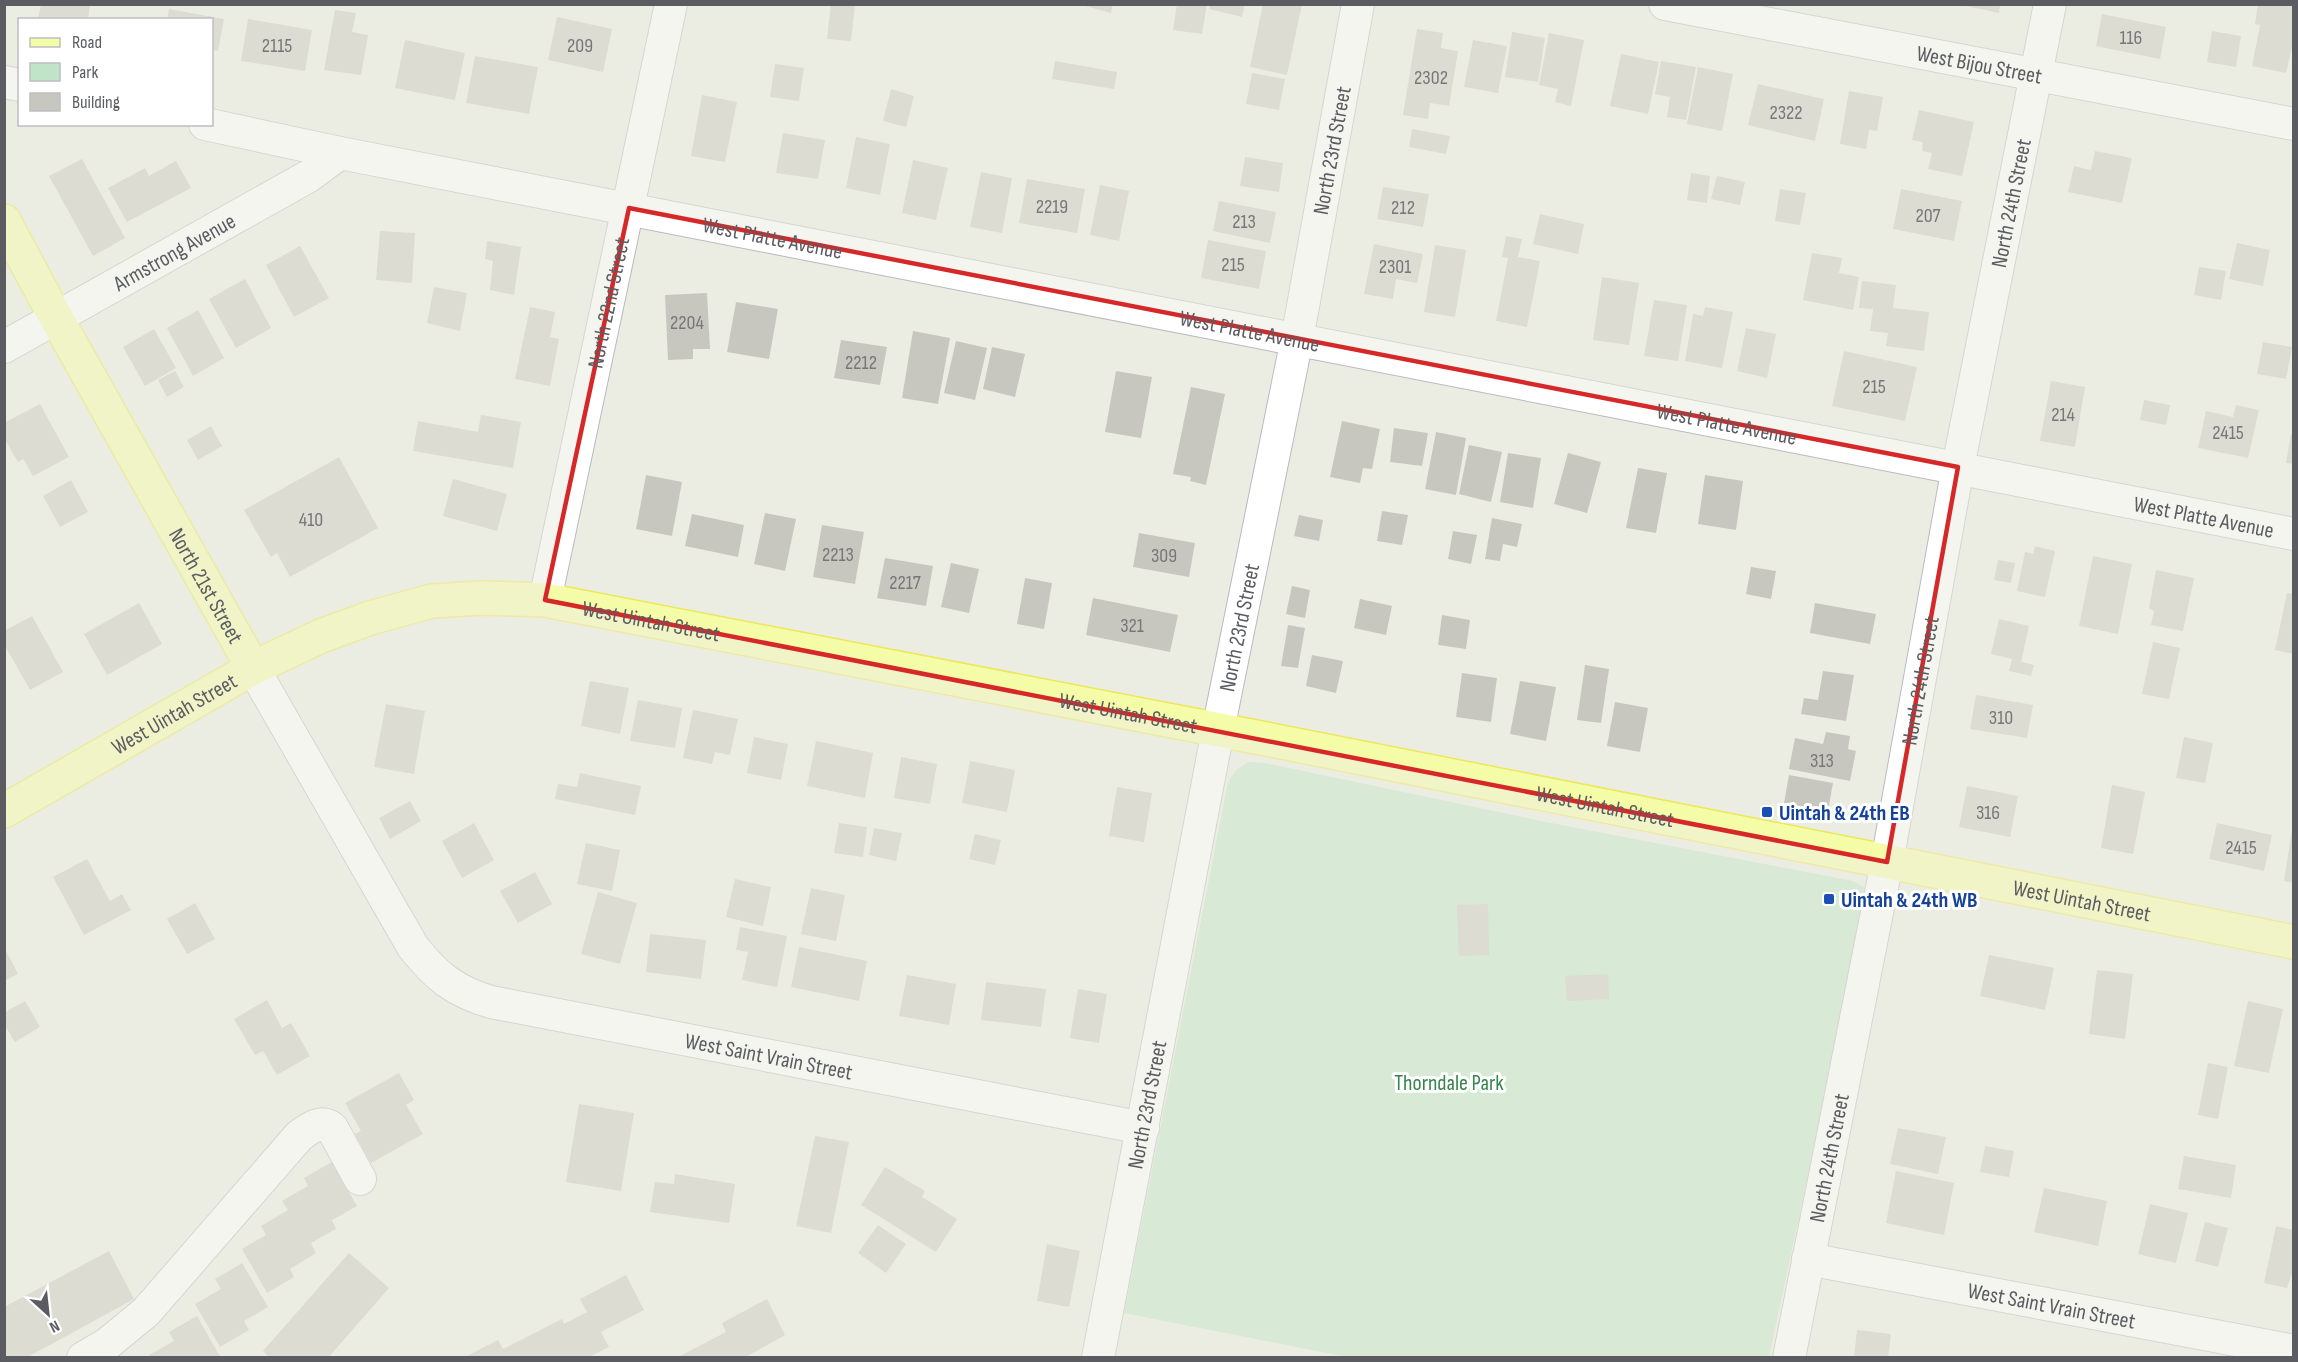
<svg xmlns="http://www.w3.org/2000/svg" width="2298" height="1362" viewBox="0 0 2298 1362" font-family="'Sofia Sans Condensed',sans-serif">
  <rect width="100%" height="100%" fill="#ecede2"/>
  <path fill="#bfe4c8" d="M1248,762l17,1 281,59 307,59 11,6 3,13 -98,457h-422l-223,-44 104,-531 8,-12z"/>
  <path fill="#c8c7bf" d="M41,4h49l-2,16h-50z
    M831,4l24,1 -4,36 -24,-2z
    M1078,4h35l-2,9z
    M1177,4h30l-5,30 -29,-4z
    M1210,4h35l-3,13 -33,-8z
    M1263,4h39l-15,71 -37,-8z
    M1956,4h44l-1,9z
    M2258,4h36v35l-8,34 -34,-7 8,-41 -5,-1z
    M169,9l55,10 -6,32 -6,-1v-30h-45z
    M335,10l21,3 -4,19 16,3 -7,40 -37,-5z
    M2102,14l64,13 -6,32 -64,-13z
    M557,17l55,12 -9,43 -55,-12z
    M248,19l64,11 -7,41 -64,-10z
    M1417,29l26,4 -2,15 17,3 -9,55 -19,-3 -2,16 -25,-4z
    M2212,31l29,5 -5,31 -29,-5z
    M1512,32l33,6 -7,44 -33,-5z
    M1549,33l35,7 -13,66 -16,-4 3,-13 -19,-4z
    M405,40l60,13 -10,47 -60,-12z
    M1473,40l34,6 -9,47 -34,-6z
    M1621,54l38,8 -11,52 -38,-8z
    M475,56l63,11 -9,47 -63,-11z
    M1055,61l62,11 -3,17 -62,-10z
    M1661,61l35,6 -10,53 -19,-3 3,-20 -15,-3z
    M775,64l29,4 -5,33 -29,-4z
    M1698,67l35,7 -11,57 -35,-7z
    M1252,73l33,6 -6,31 -33,-6z
    M1758,84l66,15 -9,42 -67,-16z
    M891,89l23,7 -8,31 -23,-6z
    M1849,91l34,6 -6,34 -8,-1 -3,19 -26,-5z
    M702,95l35,7 -12,60 -34,-6z
    M1919,110l55,12 -12,54 -34,-7 4,-16 -10,-2 1,-9 -11,-2z
    M1412,129l38,7 -4,18 -37,-7z
    M783,133l42,7 -7,39 -42,-6z
    M856,137l34,7 -10,51 -34,-7z
    M2095,151l37,7 -10,45 -54,-11 6,-26 17,4z
    M1245,157l38,6 -4,29 -39,-6z
    M82,159l43,79 -32,18 -44,-80z
    M913,160l35,8 -12,52 -34,-7z
    M176,161l15,27 -64,34 -19,-34 37,-20 4,8z
    M981,172l31,6 -10,55 -32,-6z
    M1691,173l19,3 -3,27 -20,-3z
    M1717,176l28,6 -5,23 -29,-6z
    M1027,179l58,10 -8,44 -58,-10z
    M1100,185l29,6 -10,50 -29,-6z
    M1383,187l46,7 -6,33 -46,-8z
    M1780,189l26,4 -6,32 -25,-4z
    M1901,189l61,12 -8,40 -61,-12z
    M1219,201l57,11 -6,31 -57,-12z
    M1540,214l44,10 -6,30 -45,-10z
    M380,231l35,2 -3,50 -36,-3z
    M1506,236l16,3 -4,18 22,4 -13,66 -31,-6 12,-63 -6,-1z
    M1208,240l58,11 -7,38 -58,-11z
    M487,241l34,6 -7,48 -24,-5 3,-29 -8,-2z
    M2237,243l33,7 -7,36 -34,-7z
    M1374,244l49,10 -6,29 -21,-4 -3,20 -29,-5z
    M1435,245l31,5 -11,67 -31,-5z
    M300,246l29,52 -35,19 -28,-52z
    M1812,253l30,5 -3,15 20,4 -6,33 -50,-10z
    M2199,267l27,4 -5,29 -27,-5z
    M1602,277l37,6 -10,62 -36,-5z
    M245,279l26,49 -35,20 -27,-49z
    M1862,281l34,4 -3,23 36,4 -5,39 -38,-5 2,-13 -18,-2 3,-22 -14,-1z
    M434,287l33,6 -7,38 -33,-8z
    M707,293l3,56h-17v10l-25,1 -3,-65z
    M1654,300l33,5 -9,56 -34,-5z
    M736,302l42,7 -9,50 -42,-7z
    M530,307l25,5 -5,25 9,2 -9,47 -35,-7z
    M1705,307l28,5 -11,56 -37,-7 8,-47 10,2z
    M198,310l26,48 -31,18 -26,-48z
    M1746,328l30,6 -9,44 -30,-7z
    M154,329l22,39 -31,18 -22,-39z
    M913,331l37,7 -12,66 -36,-6z
    M841,340l46,7 -7,38 -46,-7z
    M956,341l31,7 -12,52 -31,-7z
    M2263,342l29,5 -6,32 -29,-5z
    M992,347l33,7 -10,43 -32,-8z
    M1844,351l73,16 -12,54 -73,-15z
    M175,371l9,16 -17,10 -9,-17z
    M1116,371l36,6 -11,61 -36,-6z
    M2051,381l34,6 -10,60 -35,-6z
    M1191,387l34,7 -19,91 -16,-4 1,-4 -18,-3z
    M2144,400l26,5 -4,20 -26,-5z
    M40,404l29,53 -36,19 -10,-17 -5,3 -14,-24v-15z
    M2236,405l23,5 -11,48 -50,-10 8,-37 27,6z
    M481,415l40,7 -8,46 -100,-17 5,-30 60,11z
    M1342,421l38,8 -8,40 -9,-1 -3,15 -30,-6z
    M211,426l11,20 -24,14 -11,-20z
    M1394,428l34,5 -6,33 -32,-4z
    M1436,432l30,6 -10,57 -31,-6z
    M2291,434l3,1v29l-8,-1z
    M1469,445l33,7 -11,50 -32,-8z
    M1508,453l33,5 -8,50 -33,-6z
    M1568,453l33,9 -14,51 -33,-9z
    M339,457l39,71 -88,49 -13,-24 -6,4 -27,-47z
    M1638,468l29,5 -11,60 -30,-5z
    M646,475l36,7 -10,54 -36,-7z
    M1705,475l38,6 -7,49 -38,-6z
    M453,479l54,15 -10,37 -54,-15z
    M71,480l17,32 -28,15 -17,-31z
    M1382,511l26,4 -6,30 -25,-4z
    M765,513l31,6 -11,52 -31,-7z
    M692,514l52,11 -6,32 -53,-11z
    M1299,515l24,5 -4,21 -25,-5z
    M1492,518l30,6 -5,23 -14,-3 -3,17 -15,-2z
    M822,525l42,7 -9,52 -42,-7z
    M1453,531l24,4 -6,29 -23,-5z
    M1139,533l56,10 -6,34 -56,-10z
    M2035,546l20,5 -10,46 -28,-6 8,-39 8,2z
    M2093,556l39,8 -14,70 -39,-8z
    M885,558l48,8 -7,40 -49,-8z
    M1998,560l17,3 -4,20 -17,-3z
    M951,563l28,6 -10,44 -28,-6z
    M1751,567l25,4 -5,28 -25,-5z
    M2156,570l38,8 -11,53 -32,-6 3,-14 -5,-3z
    M1025,578l27,5 -8,46 -27,-5z
    M1292,586l18,4 -5,28 -19,-4z
    M2287,593l7,1v60l-19,-4z
    M1093,598l85,17 -8,37 -84,-17z
    M1360,599l32,7 -6,29 -32,-7z
    M139,603l23,41 -55,31 -23,-41z
    M1815,603l61,11 -6,30 -60,-11z
    M1442,615l28,5 -4,29 -28,-4z
    M32,616l31,56 -33,18 -26,-46v-13z
    M1999,619l30,7 -8,36 13,3 -3,11 -22,-5 3,-12 -21,-5z
    M1288,625l17,3 -7,40 -17,-2z
    M2153,642l27,6 -11,51 -27,-5z
    M1312,655l31,6 -7,32 -30,-7z
    M1585,665l24,4 -8,54 -24,-3z
    M1823,671l31,4 -8,46 -45,-7 3,-16 14,2z
    M1462,673l35,5 -6,44 -35,-5z
    M590,681l39,7 -9,46 -39,-8z
    M1520,681l36,6 -10,54 -36,-7z
    M1976,695l57,10 -6,33 -57,-9z
    M638,700l44,8 -7,40 -45,-7z
    M1615,702l33,6 -8,44 -33,-6z
    M386,704l39,7 -11,63 -40,-7z
    M693,710l45,9 -8,36 -15,-3 -3,12 -29,-6z
    M1826,732l24,4 -2,13 8,2 -6,30 -61,-12 6,-31 28,6z
    M754,737l34,7 -7,36 -34,-7z
    M2184,737l29,6 -8,40 -29,-5z
    M816,741l57,12 -8,45 -58,-12z
    M901,757l36,7 -7,40 -36,-6z
    M970,761l45,9 -8,42 -45,-9z
    M580,773l61,13 -6,29 -80,-16 3,-15 19,3z
    M1789,775l44,8 -5,28 -44,-8z
    M2112,785l33,7 -12,62 -32,-6z
    M1967,786l51,10 -8,41 -51,-10z
    M1117,787l35,6 -8,49 -35,-6z
    M410,801l11,20 -31,18 -11,-21z
    M474,823l20,37 -32,18 -20,-37z
    M839,823l28,4 -4,30 -29,-4z
    M2217,823l55,12 -8,36 -55,-12z
    M874,828l28,5 -6,28 -27,-6z
    M2292,830h2v53l-10,-2z
    M975,834l26,6 -6,25 -26,-6z
    M586,843l34,7 -8,41 -35,-7z
    M87,859l23,42 12,-7 9,16 -47,25 -31,-58z
    M535,872l17,32 -34,19 -18,-32z
    M735,879l36,8 -8,39 -37,-9z
    M811,888l34,7 -9,46 -35,-7z
    M598,892l39,11 -17,61 -39,-10z
    M195,903l20,36 -28,15 -20,-35z
    M1488,904l1,51 -30,1 -2,-51z
    M740,927l47,9 -10,51 -35,-7 6,-28 -12,-2z
    M650,934l56,6 -5,39 -55,-7z
    M4,947l14,27 -14,7z
    M799,947l68,14 -8,40 -68,-14z
    M1989,955l65,13 -9,42 -65,-14z
    M2097,970l36,4 -8,65 -36,-5z
    M1608,974l1,25 -42,2 -2,-25z
    M907,975l49,9 -7,41 -50,-9z
    M986,982l60,7 -5,38 -60,-7z
    M1078,989l29,5 -8,49 -29,-5z
    M267,1000l15,28 9,-5 19,33 -33,19 -14,-24 -8,4 -21,-36z
    M25,1001l15,26 -25,15 -11,-18v-11z
    M2248,1001l35,8 -14,64 -35,-7z
    M2208,1063l20,4 -10,52 -20,-4z
    M399,1073l15,27 -8,5 17,29 -52,29 -16,-29 6,-3 -16,-28z
    M579,1104l55,9 -13,78 -55,-9z
    M1898,1128l48,9 -8,37 -48,-10z
    M815,1136l34,6 -18,91 -35,-7z
    M1985,1146l29,5 -5,26 -29,-5z
    M2184,1156l52,9 -5,33 -53,-9z
    M332,1162l25,44 -25,14 4,9 -25,14 5,10 -26,16 4,8 -27,16 -25,-44 24,-14 -5,-9 27,-16 -6,-9 26,-15 -4,-8z
    M885,1167l40,24 -3,6 35,22 -21,33 -75,-47z
    M1896,1171l58,12 -10,52 -58,-12z
    M675,1174l60,10 -6,39 -79,-11 5,-30 19,2z
    M2044,1188l63,13 -9,45 -64,-14z
    M2150,1204l38,9 -12,50 -38,-9z
    M2205,1222l23,6 -10,39 -23,-6z
    M878,1225l28,19 -20,29 -28,-20z
    M2276,1226l18,4v37l-7,21 -23,-5z
    M1047,1244l33,7 -11,56 -32,-6z
    M109,1251l25,48 -108,59h-22v-51z
    M349,1253l40,35 -61,70h-58l-7,-7z
    M242,1263l26,44 -24,14 5,9 -29,17 -25,-43 26,-15 -6,-10z
    M626,1275l18,35 -43,22 8,15 -22,11h-124l35,-18 5,9 59,-30 2,5 23,-12 -7,-13z
    M767,1299l18,36 -41,23h-68l50,-26 -4,-9z
    M197,1316l24,42h-71l-1,-3 25,-14 -5,-9z
    M1857,1330l34,4 -3,24h-34z"/>
  <g fill="none" stroke-linecap="round" stroke-linejoin="round">
    <defs>
      <g id="minor">
        <path id="s1" d="M1665,4l629,120"/>
        <path d="M4,82l16,3"/>
        <path id="s2" d="M205,124l135,29 1954,381"/>
        <path id="s3" d="M4,347l305,-171 31,-23"/>
        <path id="s4" d="M545,600l126,-596"/>
        <path id="s5" d="M253,668l160,279c24,30 41,44 78,55l652,126"/>
        <path id="s6" d="M1808,1259l486,92"/>
        <path d="M83,1358l24,-14 39,-32 153,-176c10,-7 21,-17 33,-8l28,51"/>
        <path id="s7" d="M1098,1358l120,-628 79,-391 61,-335"/>
        <path id="s8" d="M1789,1358l98,-496 71,-395 92,-463"/>
      </g>
      <g id="major">
        <path id="s9" d="M4,221l45,84 204,363"/>
        <path id="s10" d="M4,811l249,-143 68,-32 49,-18 62,-17 51,-3 62,2 721,139 1028,203"/>
      </g>
    </defs>
    <use href="#minor" stroke="#b9bac0" stroke-width="34"/>
    <use href="#major" stroke="#ede75b" stroke-width="36"/>
    <use href="#minor" stroke="#fff" stroke-width="32"/>
    <use href="#major" stroke="#f5fca7" stroke-width="33"/>
  </g>
  <path d="M0 0H2298V1362H0ZM629,208l1329,259 -71,395 -1342,-262z" fill="#ecede2" fill-opacity=".55" fill-rule="evenodd"/>
  <path fill="none" stroke="#d62828" stroke-width="4.5" stroke-linejoin="round" d="M629,208l1329,259 -71,395 -1342,-262z"/>
  <g fill="#1a4fb4" stroke="#fff" stroke-width="2">
    <rect x="1761" y="806" width="12" height="12" rx="3"/>
    <rect x="1823" y="893" width="12" height="12" rx="3"/>
  </g>
  <g text-anchor="middle" stroke-width="6" stroke-linejoin="round" paint-order="stroke">
    <g font-size="20" fill="#767779">
      <text x="2131" y="44">116</text>
      <text x="277" y="52">2115</text>
      <text x="580" y="52">209</text>
      <text x="1431" y="84">2302</text>
      <text x="1786" y="119">2322</text>
      <text x="1052" y="213">2219</text>
      <text x="1403" y="214">212</text>
      <text x="1928" y="222">207</text>
      <text x="1244" y="228">213</text>
      <text x="1233" y="271">215</text>
      <text x="1395" y="273">2301</text>
      <text x="687" y="329">2204</text>
      <text x="861" y="369">2212</text>
      <text x="1874" y="393">215</text>
      <text x="2063" y="421">214</text>
      <text x="2228" y="439">2415</text>
      <text x="311" y="526">410</text>
      <text x="838" y="561">2213</text>
      <text x="1164" y="562">309</text>
      <text x="905" y="589">2217</text>
      <text x="1132" y="632">321</text>
      <text x="2001" y="724">310</text>
      <text x="1822" y="767">313</text>
      <text x="1988" y="819">316</text>
      <text x="2241" y="854">2415</text>
    </g>
    <g font-size="22" fill="#5a5c62" stroke="#fff">
      <text dy="8" stroke="none"><textPath href="#s1" startOffset="320">West Bijou Street</textPath></text>
      <text dy="8" stroke="none"><textPath href="#s7" startOffset="1230">North 23rd Street</textPath></text>
      <text dy="8" stroke="none"><textPath href="#s8" startOffset="1176">North 24th Street</textPath></text>
      <text dy="8" stroke="none"><textPath href="#s2" startOffset="579">West Platte Avenue</textPath></text>
      <text dy="8" stroke="none"><textPath href="#s3" startOffset="195">Armstrong Avenue</textPath></text>
      <text dy="8" stroke="none"><textPath href="#s4" startOffset="304">North 22nd Street</textPath></text>
      <text dy="8" stroke="none"><textPath href="#s2" startOffset="1065">West Platte Avenue</textPath></text>
      <text dy="8" stroke="none"><textPath href="#s2" startOffset="1551">West Platte Avenue</textPath></text>
      <text dy="8" stroke="none"><textPath href="#s2" startOffset="2037">West Platte Avenue</textPath></text>
      <text dy="8" stroke="none"><textPath href="#s9" startOffset="417">North 21st Street</textPath></text>
      <text dy="8" stroke="none"><textPath href="#s10" startOffset="700">West Uintah Street</textPath></text>
      <text dy="8" stroke="none"><textPath href="#s7" startOffset="744">North 23rd Street</textPath></text>
      <text dy="8" stroke="none"><textPath href="#s8" startOffset="690">North 24th Street</textPath></text>
      <text dy="8" stroke="none"><textPath href="#s10" startOffset="196">West Uintah Street</textPath></text>
      <text dy="8" stroke="none"><textPath href="#s10" startOffset="1186">West Uintah Street</textPath></text>
      <text dy="8" stroke="none"><textPath href="#s10" startOffset="1672">West Uintah Street</textPath></text>
      <text dy="8" stroke="none"><textPath href="#s10" startOffset="2158">West Uintah Street</textPath></text>
      <text dy="8" stroke="none"><textPath href="#s5" startOffset="702">West Saint Vrain Street</textPath></text>
      <text dy="8" stroke="none"><textPath href="#s7" startOffset="258">North 23rd Street</textPath></text>
      <text dy="8" stroke="none"><textPath href="#s8" startOffset="204">North 24th Street</textPath></text>
      <text dy="8" stroke="none"><textPath href="#s6" startOffset="248">West Saint Vrain Street</textPath></text>
    </g>
    <g font-size="22" font-weight="bold" fill="#164399" stroke="#fff" text-anchor="start">
      <text x="1779" y="820">Uintah &amp; 24th EB</text>
      <text x="1841" y="907">Uintah &amp; 24th WB</text>
    </g>
    <g font-size="22" fill="#37844e" stroke="#fff">
      <text x="1449" y="1090">Thorndale Park</text>
    </g>
  </g>
  <rect width="2298" height="1362" fill="none" stroke="#5a5c62" stroke-width="12"/>
  <rect x="18" y="18" width="195" height="108" fill="#ffffff" stroke="#bdbec0" stroke-width="1.5"/>
  <rect x="30" y="38" width="30" height="9" fill="#f5fca7" stroke="#bdbec0" stroke-width="1.5"/>
  <text x="72" y="48" font-size="18" fill="#5a5c62">Road</text>
  <rect x="30" y="63" width="30" height="18" fill="#bfe4c8" stroke="#bdbec0" stroke-width="1.5"/>
  <text x="72" y="78" font-size="18" fill="#5a5c62">Park</text>
  <rect x="30" y="93" width="30" height="18" fill="#c8c7bf" stroke="#bdbec0" stroke-width="1.5"/>
  <text x="72" y="108" font-size="18" fill="#5a5c62">Building</text>
  <g transform="translate(48 1314) rotate(153)" stroke="#ffffff" stroke-width="4.5" paint-order="stroke">
  <path d="M0-4.5L10 22L0 15L-10 22Z" fill="#5a5c62"/>
  <text y="-9" font-size="16" font-weight="bold" text-anchor="middle" fill="#5a5c62">N</text>
  </g>
</svg>
